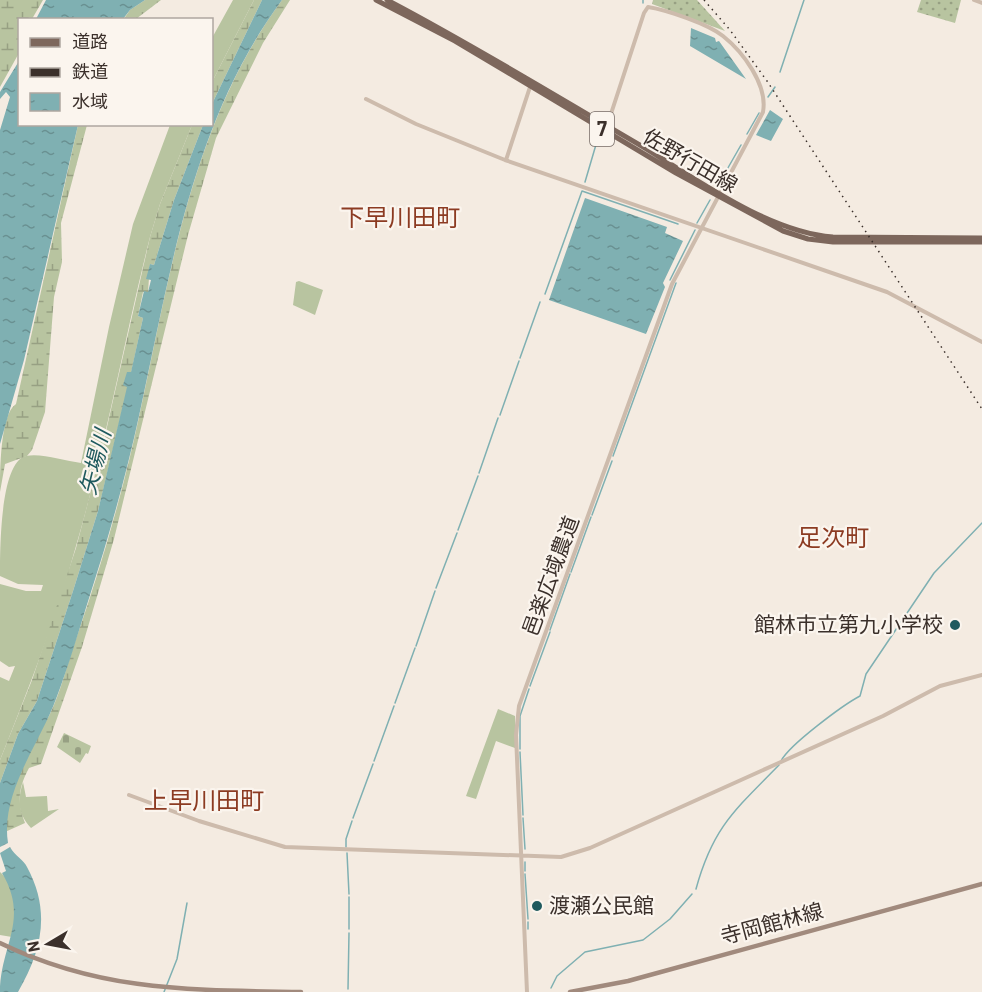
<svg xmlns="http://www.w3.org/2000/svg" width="982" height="992" viewBox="0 0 982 992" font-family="Barlow,'Noto Sans JP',sans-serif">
  <defs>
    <pattern id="wetland-marsh" width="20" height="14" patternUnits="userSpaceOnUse" patternTransform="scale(1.5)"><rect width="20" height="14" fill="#b8c4a0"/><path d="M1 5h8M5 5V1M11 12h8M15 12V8" fill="none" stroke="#97a083"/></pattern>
    <pattern id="cemetery-stones" width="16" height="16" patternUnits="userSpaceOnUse" patternTransform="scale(1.5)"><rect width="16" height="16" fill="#b8c4a0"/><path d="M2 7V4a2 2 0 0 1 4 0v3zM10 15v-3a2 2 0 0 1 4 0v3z" fill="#97a083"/></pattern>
    <pattern id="park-dots" width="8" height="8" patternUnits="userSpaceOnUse" patternTransform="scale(1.5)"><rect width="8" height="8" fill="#b8c4a0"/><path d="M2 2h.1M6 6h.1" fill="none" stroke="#97a083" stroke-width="1.8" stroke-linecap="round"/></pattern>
    <pattern id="water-ripples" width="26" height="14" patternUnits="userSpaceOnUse" patternTransform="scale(1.5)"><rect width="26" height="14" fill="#7fb0b2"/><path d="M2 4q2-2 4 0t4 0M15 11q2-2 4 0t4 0" fill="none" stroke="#699091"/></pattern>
  </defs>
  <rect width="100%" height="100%" fill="#f4ebe1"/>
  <path fill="#b8c4a0" d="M233,0h21l-42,82v-44z
    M170,125h22l-32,79 -10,33c-26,103 -44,207 -74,309 -20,73 -48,144 -76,214v-83l9,4 6,-15 -6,1 -9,-6v-77l26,7h15l2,-6 -25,-1 -18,-8c0,-27 0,-114 26,-120 16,-3 38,5 55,7l28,-136 24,-103z
    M299,281l24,9 -8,25 -22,-10 3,-23z
    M498,709l17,7v32l-19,-7 -20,58 -10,-3z
    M23,782l3,15 21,-1 1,15 11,-2 -28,19c-13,-14 -14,-27 -8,-46z
    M0,872c18,15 16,44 12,65l-12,-2z"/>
  <path fill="url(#wetland-marsh)" d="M0,0h43l-11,19 -12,1 -1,33 -19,34z
    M145,0h16l-25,19 -13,1 7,-10z
    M254,0h8l-50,104v-22z
    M282,0h8l-27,43 -47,95 -28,97 -74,304 -32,108 -41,117 -12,4c-11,20 -12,35 -4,55l-20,9c-5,-28 17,-73 31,-97 4,-7 9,-12 13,-19 12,-24 18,-52 27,-77 25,-72 47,-147 63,-222 32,-147 53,-294 143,-417z
    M78,125h9l-26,98 1,39 -8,35 -9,115 -13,38 -5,6 -22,8 -5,28c0,-20 0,-78 16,-88z
    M192,125h11l-29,75 -20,65 -4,-1 -2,28h-5l-5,24 5,2 -12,55 -7,12 4,1 -30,125 -25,80 -36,110 -19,33 -18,49v-23l32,-80 44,-132 26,-99 48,-212 10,-33z"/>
  <path fill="url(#cemetery-stones)" d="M64,733l27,13 -3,8 -2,-1 -6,10 -23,-16z"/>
  <path fill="url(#park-dots)" d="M653,0h44l28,31 -73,-27z
    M921,0h40l-6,23 -38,-11z"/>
  <path fill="url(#water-ripples)" d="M46,0h99l-15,10 -7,9h-87z
    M262,0h20c-90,122 -111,270 -143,416 -13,60 -30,120 -49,179 -11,35 -21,70 -34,104 -16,44 -56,94 -48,144l-8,4v-64l18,-49 19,-33 36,-110 25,-80 29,-124 -4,-2 4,-13h4l12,-54 -5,-2 6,-25 4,1 3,-12 -5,-1 4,-15 4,1 20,-65 29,-75 9,-1v-20z
    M691,28l24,10 1,4 3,-1 27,38 -56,-33z
    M19,61l1,63 58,1 -54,235 -24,84v-314l10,-33 -4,-5 -6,7v-7z
    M770,110l13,9 -12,22 -15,-6z
    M585,198l82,29 -2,6 18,8 -20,42 2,4 -19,47 -97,-34z
    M10,847c5,9 14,13 17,20 24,44 15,84 -9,125h-18c0,-46 30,-72 2,-119l4,-2 -6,-18z"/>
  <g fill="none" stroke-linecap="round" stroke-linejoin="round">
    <path stroke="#7fb0b2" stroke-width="1.5" d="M643,3v-3
      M780,72l24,-72
      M768,97l7,-10
      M747,134l12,-21
      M721,180l20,-35
      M585,182l15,-51
      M697,223l13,-23
      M670,280l25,-50
      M545,294l37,-103 96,33
      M520,358l20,-56
      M500,415l19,-54
      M613,456l63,-173
      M479,473l19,-55
      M592,515l20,-54
      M458,530l20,-54
      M571,572l20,-55
      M436,588l21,-55
      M550,630l20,-56
      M416,646l19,-55
      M530,686l20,-54
      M395,703l20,-55
      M520,749v-33l9,-27
      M520,752l3,63
      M374,761l20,-55
      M781,761c8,-16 62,-56 79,-65l6,-22 68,-101 48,-50
      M353,818l20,-54
      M523,818l2,31
      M346,847v-8l6,-18
      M347,853l2,41
      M525,862v9
      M525,874l3,45
      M696,889c17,-62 39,-79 83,-124
      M528,922v7
      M349,929v-32
      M551,988l6,-12 28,-24 58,-12 27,-21 22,-25
      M348,989l1,-56
      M164,992l13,-33 10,-56"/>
    <path stroke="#cdbbac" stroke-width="4" d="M974,0l8,3
      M366,99l50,25 89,36 382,132 95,50
      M506,160l24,-73
      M129,795l70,26 86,26 276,10 29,-9 293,-132 57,-30 42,-11
      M527,992l-11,-257 3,-29 153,-422 91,-172c5,-27 -20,-60 -40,-76 -15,-12 -56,-26 -75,-29l-4,6 -37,113"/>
    <path stroke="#a18a7d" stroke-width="4.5" d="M0,943c101,49 191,47 301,49
      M570,992l58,-11 354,-97"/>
    <path stroke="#7d675c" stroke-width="5" d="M376,0l79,41 221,132 107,58 25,8 25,3h149
      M387,0c88,46 172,98 258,148 54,33 124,84 188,89l149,1"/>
    <path stroke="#3b302b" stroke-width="1.5" stroke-dasharray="1.5 4.5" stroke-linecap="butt" d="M704,0l26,30 37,51 215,328"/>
  </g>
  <g fill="#1f5a5e" stroke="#fbf5ee" stroke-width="2">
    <circle cx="955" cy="625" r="6"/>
    <circle cx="537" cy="906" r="6"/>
  </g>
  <g text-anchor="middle" stroke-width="4.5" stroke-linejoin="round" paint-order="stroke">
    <rect fill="#fbf5ee" stroke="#756b66" stroke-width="1.5" x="590" y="112" width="24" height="34" rx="4.5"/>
    <g font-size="20" font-weight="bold" fill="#3b302b">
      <text x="602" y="136">7</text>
    </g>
    <g font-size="21" fill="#3b302b" stroke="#fbf5ee">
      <text transform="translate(690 161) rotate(30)" y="7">佐野行田線</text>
      <text transform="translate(551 576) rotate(-70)" y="7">邑楽広域農道</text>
      <text transform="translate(772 924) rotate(-15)" y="7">寺岡館林線</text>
    </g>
    <g font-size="21" fill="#3b302b" stroke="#fbf5ee" text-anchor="end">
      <text x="943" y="632">館林市立第九小学校</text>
      <text x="549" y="913" text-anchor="start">渡瀬公民館</text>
    </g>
    <g font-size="22" font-style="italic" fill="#1f5a5e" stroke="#fbf5ee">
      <text transform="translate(95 462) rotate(-76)" y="8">矢場川</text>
    </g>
    <g font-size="24" fill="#8c3b22" stroke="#fbf5ee">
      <text x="400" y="226">下早川田町</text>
      <text x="833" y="546">足次町</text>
      <text x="204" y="809">上早川田町</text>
    </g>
  </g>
  <rect x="18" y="18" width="195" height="108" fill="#fbf5ee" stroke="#aea6a0" stroke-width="1.5"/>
  <rect x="30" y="38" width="30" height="9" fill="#7d675c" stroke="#aea6a0" stroke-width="1.5"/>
  <text x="72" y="48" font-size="18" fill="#3b302b">道路</text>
  <rect x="30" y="68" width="30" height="9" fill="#3b302b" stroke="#aea6a0" stroke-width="1.5"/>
  <text x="72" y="78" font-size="18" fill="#3b302b">鉄道</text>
  <rect x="30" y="93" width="30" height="18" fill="url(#water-ripples)" stroke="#aea6a0" stroke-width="1.5"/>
  <text x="72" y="108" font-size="18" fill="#3b302b">水域</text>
  <g transform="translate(48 944) rotate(260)" stroke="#fbf5ee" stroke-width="4.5" paint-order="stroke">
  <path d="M0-4.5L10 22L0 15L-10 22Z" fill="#3b302b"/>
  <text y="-9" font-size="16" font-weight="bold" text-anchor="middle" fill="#3b302b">N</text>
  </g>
</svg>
